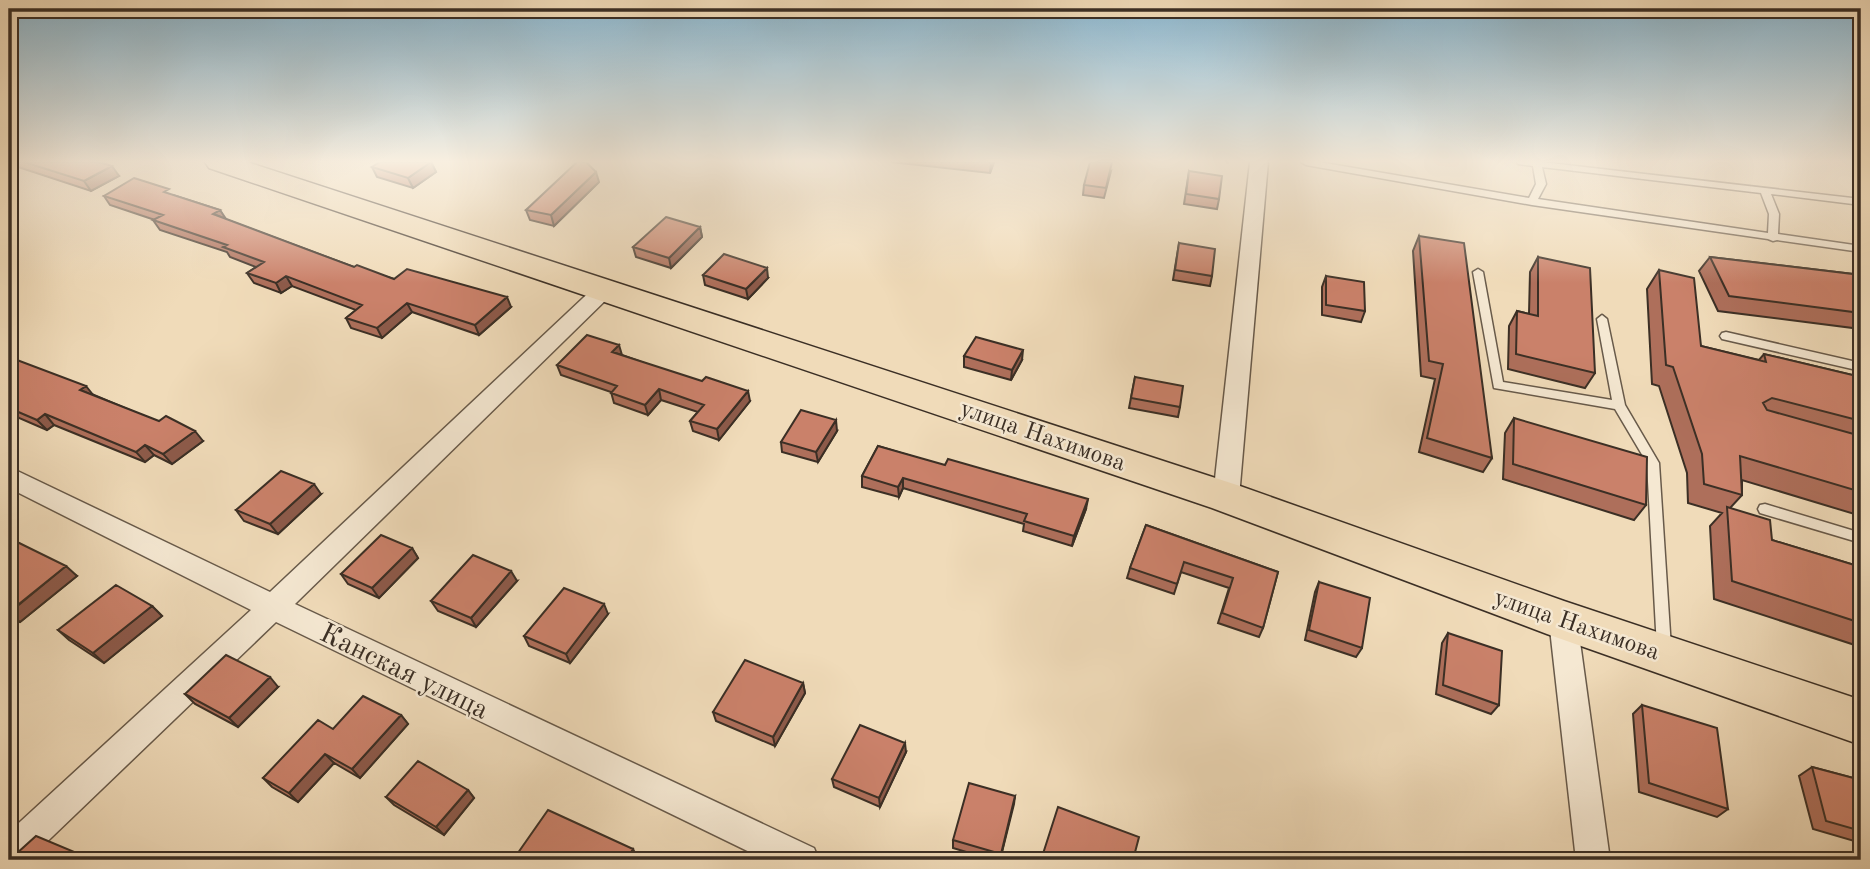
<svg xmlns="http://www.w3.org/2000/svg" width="1870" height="869" viewBox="0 0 1870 869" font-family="'Old Standard TT',serif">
  <rect width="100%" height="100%" fill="#f0dbb9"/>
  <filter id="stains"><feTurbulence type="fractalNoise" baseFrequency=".00286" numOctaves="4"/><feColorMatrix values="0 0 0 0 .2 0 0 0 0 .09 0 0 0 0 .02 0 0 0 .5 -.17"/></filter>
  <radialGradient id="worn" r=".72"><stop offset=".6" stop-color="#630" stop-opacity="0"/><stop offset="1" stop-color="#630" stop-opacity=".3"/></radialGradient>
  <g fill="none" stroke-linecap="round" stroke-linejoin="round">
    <defs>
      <path id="service" d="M1301,162h18l210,36 7,-14 -3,-18 -15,-2 -1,-2h24l320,37v6l-90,-11 8,20 -1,20 83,12v6l-84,-12 -4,1 -5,-2 -236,-34 -226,-40zM1542,167l219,26 8,21 -1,19 -230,-34 8,-15z
        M1478,269l5,3 20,110 109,18 -15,-81 5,-4 5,4 18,86 34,58 12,185 -2,5 -5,1 -5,-1 -2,-5 -10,-185 -32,-54 -121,-21 -21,-116z
        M1726,332l135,31v8l-139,-32 -2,-3 2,-3z
        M1765,504l96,29v10l-101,-30 -2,-4 2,-4z"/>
      <path id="minor" d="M1250,162h18l-29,335 -4,7 -9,3 -9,-3 -4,-7z
        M606,281l7,2 4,5 -4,5 -318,311 519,244 5,12h-53l-490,-238 -248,238h-19v-28l242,-222 -242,-122v-21l261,125 329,-309z
        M1563,608l10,3 4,9 33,240h-34l-27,-240 4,-9z"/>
      <path id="primary" d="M205,162h42l993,324 324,115 297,99v45l-314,-111 -335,-126 -1003,-340z"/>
    </defs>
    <use href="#service" stroke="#685a4a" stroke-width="3"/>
    <use href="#minor" stroke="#685a4a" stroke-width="3"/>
    <use href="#primary" stroke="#3b2f25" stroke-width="3"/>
    <use href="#service" fill="#f5e8d2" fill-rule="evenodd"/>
    <use href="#minor" fill="#f5e8d2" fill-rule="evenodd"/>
    <use href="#primary" fill="#f0dbb9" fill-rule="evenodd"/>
  </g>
  <path fill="#ae6f5b" stroke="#3b2f25" stroke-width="2" d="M9,162h90l20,14 -28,15 -82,-27z
    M431,162l5,10 -23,16 -36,-11 -5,-10z
    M891,162h103l-4,11z
    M1111,171l-7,27 -21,-3 1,-10z
    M1189,171l30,28 -2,10 -33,-5z
    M599,182l-45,44 -24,-6 -4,-10z
    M173,195l47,15 5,9 129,48 40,12 117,28 -32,28 -67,-23 -30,26 -31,-10 -5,-10 10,-8 -64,-24 -11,7 -27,-10 -7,-10 9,-6 -26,-10 -3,-5 -67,-22 -7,-10h2l-45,-15 -6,-9z
    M700,227l2,10 -31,31 -35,-11 -3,-10z
    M1419,236l73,222 -9,14 -64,-20 16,-73 -14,-3 -8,-125z
    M1179,243l33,33 -2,10 -37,-6z
    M1538,257l57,116 -10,15 -77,-19 1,-43 8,-15 12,3 1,-42z
    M1710,257l151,18v54l-143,-18 -19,-40z
    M1659,270l42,76 58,14 5,-6 97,23v139l-119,-36v15l-12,13 42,32 89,27v80l-147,-48 -4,-73 12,-13 -34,-10 -1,-30 -28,-87 -7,-2 -5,-95z
    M703,275l65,3 -20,21 -43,-14z
    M1326,276l39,35 -4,11 -39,-7v-28z
    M622,355l128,46 -31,39 -26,-9 -3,-10 8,-9 -37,-12 -13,15 -34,-12 -3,-11 -50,-17 -4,-10z
    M964,356l58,4 -11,20 -47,-13z
    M9,357l85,38 109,46 -31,23 -18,-9 -9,7 -91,-37 -7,5 -28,-12 -10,-11z
    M1135,377l45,30 -2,10 -49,-9z
    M1514,418l132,87 -12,15 -131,-41 2,-46z
    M837,431l-19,31 -36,-10 -1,-10z
    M878,446l208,63 -14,37 -49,-15 1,-7 -121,-36 -4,9 -37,-10v-11z
    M321,494l-43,40 -34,-13 -8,-11z
    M1146,525l132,47 -15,56 -4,9 -41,-14 11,-35 -48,-16 -7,22 -47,-16 3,-10z
    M9,534l3,3 -2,1 67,38 -57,46 -11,-6z
    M412,548l6,10 -39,40 -31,-14 -7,-10z
    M517,581l-41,46 -38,-16 -7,-10z
    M1319,582l43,66 -6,9 -51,-17 10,-48z
    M152,606l10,10 -58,47 -35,-23 -11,-10z
    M608,614l-38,49 -41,-17 -5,-10z
    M1448,633l51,72 -8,9 -55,-20 6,-51z
    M803,683l2,10 -30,53 -59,-25 -3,-9z
    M278,687l-40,40 -43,-23 -10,-10z
    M1642,705l86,104 -11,8 -78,-25 -6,-78z
    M401,715l7,9 -48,54 -26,-15 -36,39 -26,-15 -9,-9 70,-49z
    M906,752l-26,55 -46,-20 -2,-8z
    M1812,767l49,13v63l-48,-14 -14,-53z
    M468,790l6,8 -30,37 -50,-30 -8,-8z
    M1015,796l-15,64h-7l-40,-12v-8z"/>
  <path fill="#8d5a4a" stroke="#3b2f25" stroke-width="2" d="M431,162l5,10 -23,16 -5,-10z
    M991,162h3l-4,11z
    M112,166l7,10 -28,15 -7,-10z
    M596,172l3,10 -45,44 -3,-11z
    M220,210l6,9 -13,-5z
    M700,227l2,10 -31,31 -2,-10z
    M767,268l1,10 -20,21 -2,-10z
    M286,276l6,10 -11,7 -5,-10z
    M507,297l4,10 -32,28 -4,-10z
    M407,303l5,9 -30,26 -5,-10z
    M619,345l3,10 -10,-3z
    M1023,350l-1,10 -11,20 1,-10z
    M86,386l8,10 -14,-6z
    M659,389l2,11 -13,15 -3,-10z
    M748,391l2,10 -31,39 -2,-11z
    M45,414l9,11 -7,5 -10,-10z
    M836,420l1,11 -19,31 -2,-10z
    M195,431l8,10 -31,23 -9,-10z
    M145,445l9,10 -9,7 -9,-10z
    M903,478v10l-4,9 -1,-10z
    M314,484l7,10 -43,40 -8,-10z
    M1088,499l-2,10 -14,37 2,-10z
    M412,548l6,10 -39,40 -7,-10z
    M66,566l11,10 -57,46 -11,-9z
    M511,571l6,10 -41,46 -5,-9z
    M604,604l4,10 -38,49 -4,-9z
    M152,606l10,10 -58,47 -11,-10z
    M270,677l8,10 -40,40 -9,-9z
    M803,683l2,10 -30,53 -2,-9z
    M401,715l7,9 -48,54 -8,-9z
    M905,743l1,9 -26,55 -1,-9z
    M325,754l9,9 -36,39 -9,-9z
    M468,790l6,8 -30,37 -8,-8z
    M1015,796l-1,8 -14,56 1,-6z
    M633,849l4,8 -2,3h-9z
    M84,856l8,4h-12z"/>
  <path fill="#ca816a" stroke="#3b2f25" stroke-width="2" d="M24,162h75l13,4 -28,15z
    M380,162h51l-23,16 -36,-11z
    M577,162h9l10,10 -45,43 -25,-5z
    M1090,162h22l-6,26 -22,-3z
    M1189,171l33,5 -3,23 -33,-5z
    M134,178l35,11 -5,3 56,18 -7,4 141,53 3,-2 37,14 13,-10 100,28 -32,28 -68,-22 -30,25 -31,-10 16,-13 -76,-29 -10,7 -29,-10 17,-11 -41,-15 4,-2 -74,-25 10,-5 -59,-19z
    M666,217l34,10 -31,31 -36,-11z
    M1419,236l45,7 28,215 -65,-20 16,-74 -14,-3z
    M1179,243l36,6 -3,27 -37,-6z
    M724,254l43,14 -21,21 -43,-14z
    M1538,257l52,11 5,105 -79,-19 1,-43 21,5z
    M1710,257l151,18v38l-132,-17z
    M1659,270l35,8 7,68 65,16 -2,-8 97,23v44l-89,-23 -9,5 4,7 94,26v56l-121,-36 2,39 -38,-11 -2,-30 -29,-87 -7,-2z
    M1326,276l38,6 1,29 -39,-6z
    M587,335l32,10 -7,7 90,29 4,-4 42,14 -31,38 -27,-8 14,-16 -45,-16 -14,16 -34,-12 6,-7 -60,-21z
    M976,337l47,13 -11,20 -48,-14z
    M9,357l77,29 -6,4 79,31 7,-5 29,15 -32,23 -18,-9 -9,7 -91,-38 -8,6 -28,-12 7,-5 -7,-3z
    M1135,377l48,9 -3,21 -49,-9z
    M801,410l35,10 -20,32 -35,-10z
    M1514,418l133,39 -1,48 -133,-41z
    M878,446l67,19 3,-6 140,40 -14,37 -50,-15 3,-7 -124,-36 -5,9 -36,-11z
    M281,471l33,13 -44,40 -34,-14z
    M1727,507l43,13 2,20 89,27v56l-129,-42z
    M1146,525l132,47 -15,56 -41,-15 11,-35 -49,-16 -7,22 -47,-16z
    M381,535l31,13 -40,40 -31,-14z
    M9,538l57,28 -57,46z
    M473,555l38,16 -40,47 -40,-17z
    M1319,582l51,16 -8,50 -53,-18z
    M116,585l36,21 -59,47 -35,-23z
    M564,588l40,16 -38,50 -42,-18z
    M1448,633l54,18 -3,54 -56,-20z
    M226,655l44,22 -41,41 -44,-24z
    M745,660l58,23 -30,54 -60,-25z
    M363,696l38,19 -49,54 -27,-15 -36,39 -26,-15 55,-58 15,9z
    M1642,705l75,23 11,81 -79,-26z
    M860,725l45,18 -26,55 -47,-19z
    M418,761l50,29 -32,37 -50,-30z
    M1812,767l49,13v51l-35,-10z
    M969,783l46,13 -14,58 -48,-14z
    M1058,807l81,30 -6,23h-92z
    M548,810l85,39 -7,11h-113z
    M36,836l48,20 -4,4h-71l1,-5 6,-1z"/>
  <linearGradient id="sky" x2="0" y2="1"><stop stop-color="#89b7d1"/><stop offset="0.57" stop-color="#f8efe0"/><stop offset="1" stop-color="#f8efe0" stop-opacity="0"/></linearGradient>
  <rect width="1870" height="283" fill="url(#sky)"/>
  <g text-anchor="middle" stroke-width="5" stroke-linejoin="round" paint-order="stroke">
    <g font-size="24" fill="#3b2f25" stroke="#f5e8d2">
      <text transform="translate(1043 435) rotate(19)" y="8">улица Нахимова</text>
      <text transform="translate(1577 624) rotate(19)" y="8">улица Нахимова</text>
    </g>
    <g font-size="28" fill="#3b2f25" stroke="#f5e8d2">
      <text transform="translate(405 670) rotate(26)" y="10">Канская улица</text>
    </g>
  </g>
  <rect width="1870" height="869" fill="none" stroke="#f0dbb9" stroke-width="35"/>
  <rect x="10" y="10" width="1849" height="848" fill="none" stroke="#3b2f25" stroke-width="3.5"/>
  <rect x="18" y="18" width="1835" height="834" fill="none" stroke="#3b2f25" stroke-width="2"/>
  <rect width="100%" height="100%" filter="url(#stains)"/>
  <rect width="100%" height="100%" fill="url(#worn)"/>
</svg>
